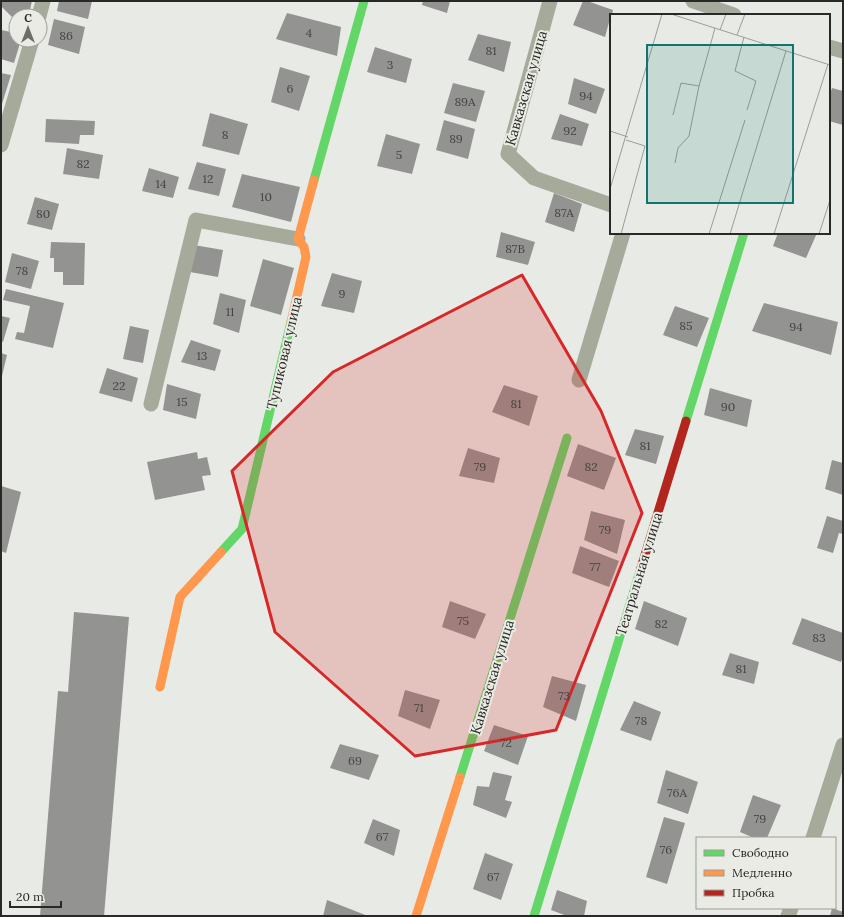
<svg xmlns="http://www.w3.org/2000/svg" width="844" height="917" viewBox="0 0 844 917" font-family="Lora,serif">
  <rect width="100%" height="100%" fill="#e8eae5"/>
  <path fill="#939491" d="M1,1h31l-2,9 -18,7 -11,-11z
    M59,1h33l-4,18 -31,-8z
    M423,1h27l-3,12 -25,-8z
    M583,1h4l26,9 -1,5h-1l-6,22 -32,-12z
    M287,13l54,14 -4,29 -61,-17z
    M54,19l31,8 -6,27 -31,-9z
    M1,30l15,3v7h5l-7,23 -13,-4z
    M478,34l33,8 -7,30 -36,-12z
    M375,47l37,12 -6,24 -39,-11z
    M280,67l30,9 -11,35 -28,-9z
    M1,73l10,2 -10,32z
    M574,78l31,11 -9,25 -28,-10z
    M453,83l32,8 -9,31 -32,-9z
    M832,88l11,3v34l-14,-4v-24z
    M210,113l38,11 -9,31 -37,-9z
    M560,114l29,10 -7,22 -31,-7z
    M46,119l49,2 -1,14h-14l-1,9 -34,-2z
    M444,120l31,9 -7,30 -32,-9z
    M386,134l34,10 -8,30 -35,-8z
    M67,148l36,7 -4,24 -36,-5z
    M197,162l29,7 -7,27 -31,-7z
    M149,168l30,9 -6,21 -31,-7z
    M242,174l58,13 -9,35 -59,-15z
    M554,193l28,11 -8,28 -29,-10z
    M35,197l24,7 -7,26 -25,-6z
    M501,232l34,10 -7,23 -32,-8z
    M778,233h39l-11,25 -33,-12z
    M51,242l34,1 -1,42h-21v-13h-9v-14h-4z
    M194,245l29,5 -5,27 -28,-5z
    M12,253l27,8 -8,28 -26,-7z
    M263,259l31,9 -13,47 -31,-9z
    M332,273l30,8 -8,32 -33,-7z
    M6,289l58,14 -11,45 -38,-9 2,-7 7,1 6,-27 -27,-6z
    M220,293l26,7 -7,33 -26,-9z
    M764,303l74,19 -7,33 -79,-24z
    M675,306l34,12 -12,29 -34,-12z
    M1,316l9,2 -7,24 -2,-1z
    M130,326l19,4 -6,33 -20,-4z
    M191,340l30,10 -6,21 -34,-9z
    M1,353l6,2 -5,21h-1z
    M107,368l31,10 -6,24 -33,-9z
    M167,384l34,10 -5,25 -33,-9z
    M504,385l34,11 -9,30 -37,-14z
    M710,388l42,12 -5,27 -43,-12z
    M635,429l29,7 -8,28 -31,-9z
    M578,444l38,14 -12,32 -37,-14z
    M468,448l32,10 -6,25 -35,-7z
    M197,452l1,7 9,-2 4,18 -9,1 3,14 -50,10 -8,-38z
    M832,460l11,3v32l-18,-6z
    M1,486l20,6 -15,61 -5,-2z
    M591,511l34,9 -8,34 -33,-14z
    M827,516l16,5v13l-4,-1 -6,20 -16,-5z
    M580,546l39,15 -10,26 -37,-14z
    M450,601l36,13 -11,25 -33,-12z
    M644,601l43,17 -9,28 -43,-17z
    M74,612l55,5 -25,299h-64l18,-225 10,1z
    M802,618l41,15v24l-2,5 -49,-18z
    M730,653l29,9 -5,22 -32,-9z
    M552,676l34,9 -10,36 -33,-14z
    M405,690l35,10 -10,29 -32,-13z
    M634,701l27,11 -10,29 -31,-11z
    M494,725l34,11 -10,29 -34,-14z
    M340,744l39,11 -10,25 -39,-12z
    M666,770l32,12 -10,32 -31,-11z
    M493,772l19,4 -7,24 7,2 -6,16 -33,-13 4,-19 12,1z
    M753,795l28,10 -14,33h-13l-14,-6z
    M664,817l21,6 -18,61 -21,-7z
    M373,819l27,11 -6,26 -30,-13z
    M485,853l28,11 -12,36 -28,-11z
    M557,890l30,11 -3,15h-17l-16,-6z
    M327,900l41,16h-45z
    M832,908l11,4v4h-13z"/>
  <g fill="none" stroke-linecap="round" stroke-linejoin="round">
    <path stroke="#a6aa9a" stroke-width="15" d="M550,1l-42,153 26,24 77,27
      M693,1l41,14
      M39,16l4,-15
      M829,47l14,4
      M1,145l31,-105
      M579,380l44,-147
      M151,404l45,-184 102,19
      M813,838l30,-93
      M788,916l3,-8"/>
    <path stroke="#63d668" stroke-width="9" d="M314,180l50,-179
      M686,421l58,-188
      M221,552l21,-23 49,-207
      M460,777l107,-339
      M534,916l107,-348"/>
    <path stroke="#ff974d" stroke-width="9" d="M291,322l15,-65 -2,-10 -6,-8 16,-59
      M160,687l20,-90 41,-45
      M416,916l44,-139"/>
    <path stroke="#b3261e" stroke-width="9" d="M641,568l45,-147"/>
  </g>
  <path fill="#d62828" fill-opacity="0.2" stroke="#d62828" stroke-width="3" stroke-linejoin="round" d="M522,275l79,136 41,102 -86,217 -141,26 -140,-124 -43,-161 101,-99z"/>
  <g text-anchor="middle" stroke-width="4" stroke-linejoin="round" paint-order="stroke">
    <g font-size="12" fill="#434441">
      <text x="309" y="37">4</text>
      <text x="66" y="40">86</text>
      <text x="491" y="55">81</text>
      <text x="390" y="69">3</text>
      <text x="290" y="93">6</text>
      <text x="586" y="100">94</text>
      <text x="465" y="106">89А</text>
      <text x="570" y="135">92</text>
      <text x="225" y="139">8</text>
      <text x="456" y="143">89</text>
      <text x="399" y="159">5</text>
      <text x="83" y="168">82</text>
      <text x="208" y="183">12</text>
      <text x="161" y="188">14</text>
      <text x="266" y="201">10</text>
      <text x="564" y="217">87А</text>
      <text x="43" y="218">80</text>
      <text x="515" y="253">87В</text>
      <text x="22" y="275">78</text>
      <text x="342" y="298">9</text>
      <text x="230" y="316">11</text>
      <text x="686" y="330">85</text>
      <text x="796" y="331">94</text>
      <text x="202" y="360">13</text>
      <text x="119" y="390">22</text>
      <text x="182" y="406">15</text>
      <text x="516" y="408">81</text>
      <text x="728" y="411">90</text>
      <text x="645" y="450">81</text>
      <text x="480" y="471">79</text>
      <text x="591" y="471">82</text>
      <text x="605" y="534">79</text>
      <text x="595" y="571">77</text>
      <text x="463" y="625">75</text>
      <text x="661" y="628">82</text>
      <text x="819" y="642">83</text>
      <text x="741" y="673">81</text>
      <text x="564" y="700">73</text>
      <text x="419" y="712">71</text>
      <text x="641" y="725">78</text>
      <text x="506" y="747">72</text>
      <text x="355" y="765">69</text>
      <text x="677" y="797">76А</text>
      <text x="760" y="823">79</text>
      <text x="382" y="841">67</text>
      <text x="666" y="854">76</text>
      <text x="493" y="881">67</text>
    </g>
    <g font-size="14" fill="#282926" stroke="#e9ebe4">
      <text transform="translate(526 88) rotate(-74)" y="5">Кавказская улица</text>
      <text transform="translate(284 353) rotate(-77)" y="5">Тупиковая улица</text>
      <text transform="translate(639 574) rotate(-73)" y="5">Театральная улица</text>
      <text transform="translate(492 677) rotate(-73)" y="5">Кавказская улица</text>
    </g>
  </g>
  <g transform="translate(610 14)">
    <rect width="220" height="220" fill="#e8eae5"/>
    <path fill="none" stroke="#9b9d99" stroke-width="1" d="M61,0l159,51M110,16l6,-16M127,21l8,-21M134,23l-9,34 21,10 -9,29M63,101l8,-32 18,3M0,117l18,6M65,149l3,-15 11,-12 10,-50 16,-58M0,175l52,-175M11,220l24,-88 -19,-6M99,220l36,-114M120,220l56,-183M164,220l54,-170M209,220l11,-34"/>
    <path fill="#0f766e" fill-opacity="0.15" stroke="#0f766e" stroke-width="2" d="M37,31h146v158h-146z"/>
    <rect width="220" height="220" fill="none" stroke="#282926" stroke-width="2"/>
  </g>
  <rect width="844" height="917" fill="none" stroke="#282926" stroke-width="4"/>
  <rect x="696" y="837" width="140" height="72" fill="#e9ebe4" stroke="#9c9d98"/>
  <rect x="704" y="850" width="20" height="6" fill="#63d668" stroke="#9c9d98"/>
  <text x="732" y="857" font-size="12" fill="#282926">Свободно</text>
  <rect x="704" y="870" width="20" height="6" fill="#ff974d" stroke="#9c9d98"/>
  <text x="732" y="877" font-size="12" fill="#282926">Медленно</text>
  <rect x="704" y="890" width="20" height="6" fill="#b3261e" stroke="#9c9d98"/>
  <text x="732" y="897" font-size="12" fill="#282926">Пробка</text>
  <g transform="translate(28 28)"><circle r="19" fill="#e9ebe4" stroke="#9c9d98"/>
  <path d="M0-3L7 15L0 10L-7 15Z" fill="#6b6d69"/>
  <text y="-6" font-size="11" font-weight="bold" text-anchor="middle" fill="#282926">С</text>
  </g>
  <path d="M10 901v6h51v-6" fill="none" stroke="#282926" stroke-width="2"/>
  <text x="16" y="901" font-size="12" fill="#282926" stroke="#e9ebe4" stroke-width="3" paint-order="stroke">20 m</text>
</svg>
